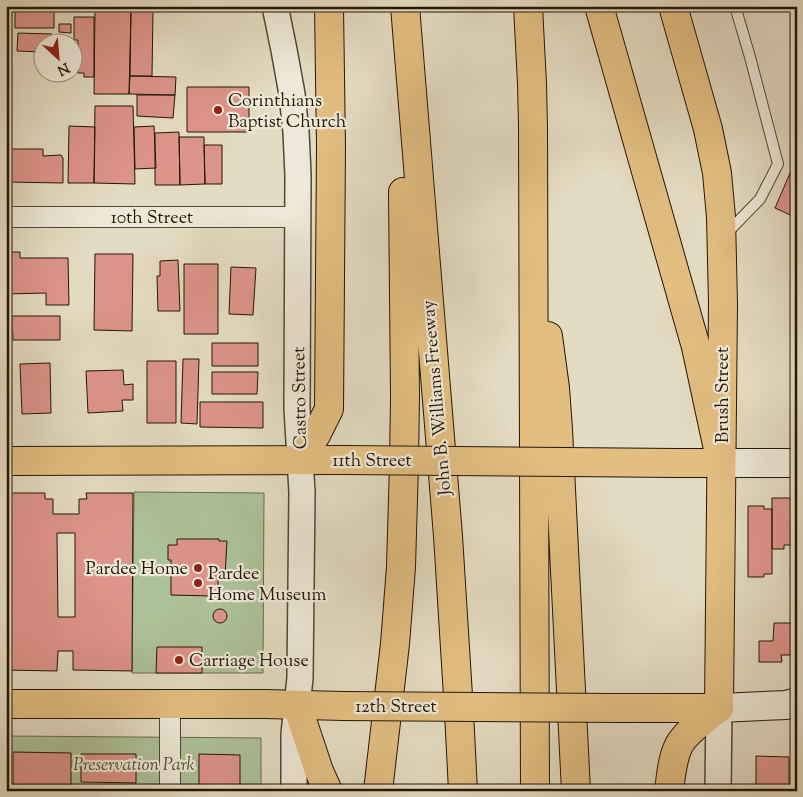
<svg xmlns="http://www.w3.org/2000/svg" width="803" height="797" viewBox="0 0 803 797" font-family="'Sorts Mill Goudy',serif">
  <rect width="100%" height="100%" fill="#e3dbc2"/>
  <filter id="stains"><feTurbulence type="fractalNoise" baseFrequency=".004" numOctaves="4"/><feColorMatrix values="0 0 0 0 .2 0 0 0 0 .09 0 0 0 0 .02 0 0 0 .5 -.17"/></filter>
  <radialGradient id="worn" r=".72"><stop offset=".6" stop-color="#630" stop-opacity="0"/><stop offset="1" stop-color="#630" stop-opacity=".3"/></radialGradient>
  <path fill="#adc198" stroke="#686c4f" d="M134,492l130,1 -1,180h-131z
    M6,736l255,2v53h-255z"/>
  <path fill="#dd948a" stroke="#231606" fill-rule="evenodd" d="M54,8v20h-39v-19z
    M95,9l36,1 -2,84h-35z
    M131,10h22l-1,66h-22z
    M74,17h20v60h-10v-4h-6v-33h-4z
    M59,24h12v9l-12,-1z
    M18,33l34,1v8h-10v10l-25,-1z
    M130,76l46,1 -1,18 -46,-1z
    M187,87h62v45h-62z
    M137,95h38l-2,23 -36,-2z
    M95,106h38l2,78 -41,-1z
    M69,126l26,1 -1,56h-26z
    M154,126l2,42 -21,1 -1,-42z
    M179,132l1,53h-25v-52z
    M179,137h25l1,47 -25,1z
    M204,145h18v39h-17z
    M6,149h37v7l18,-1 2,3v25l-57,-1z
    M797,157v61l-22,-10z
    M6,252h14v6h48l1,47h-23v-12l-40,1z
    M95,254h38l-1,77 -38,-1z
    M178,260l2,51h-22l-1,-35h3v-15z
    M184,264h34v70h-34z
    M231,267l25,1 -3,47 -24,-1z
    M12,316h48v24h-47z
    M212,343h46v23h-46z
    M183,359h16l-2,65 -16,-1z
    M147,361h29v62h-29z
    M50,363l1,50 -29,1 -2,-50z
    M123,370l1,15 9,-1v16h-11l1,11 -35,2 -2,-42z
    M212,372h46l-1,22h-45z
    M200,402h63v26l-63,-1z
    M6,493h39v6h8v15h26v-15h8l-1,-6h47l-1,178 -59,-1v-19h-15l-1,20 -51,-1zM57,533h18v84h-17z
    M772,498h21v47h-9v4h-12z
    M748,506h16v3h8v65h-8v3h-16z
    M793,509h4v55h-1v-10h-3z
    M177,539h42v2h8l-2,35 -7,-1v17h-6v4l-41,-1v-35h-3v-15h9z
    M213 616a7 7 0 1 1 14 0a7 7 0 1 1-14 0Z
    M774,623h23v32h-16l1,7h-23v-21h14z
    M157,647h45v26h-46z
    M13,752l58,1v32h-58z
    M81,754h55v29l-55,-1z
    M199,754l41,1v33h-41z
    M756,756l33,1v34h-33z"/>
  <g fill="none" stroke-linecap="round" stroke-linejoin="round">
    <defs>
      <path id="service" d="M726,234l34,-35 18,-35 -28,-107 -15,-51"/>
      <path id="minor" d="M6,217h291
        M170,791v-87"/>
      <path id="tertiary" d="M275,6l9,44 8,44 4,38 2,43 -1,233 5,84 -2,186 -6,56v57
        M718,791l1,-83"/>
      <path id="secondary" d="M721,463h76
        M719,708l67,-3 11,-3"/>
      <path id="primary" d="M6,461l339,-1
        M679,463h42
        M6,704h259l78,2
        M615,708h104l4,-405 -2,-86 -4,-44 -9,-44 -35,-123"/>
      <path id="motorway" d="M405,6l43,530 11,176 4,79
        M528,6l4,78 1,43 2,664
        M599,6l97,341 25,116
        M548,336l7,52 3,41 18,362
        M300,460l16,-25 13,-26 2,-262 -2,-141
        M297,705l22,66 9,20
        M378,791l17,-147 6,-77 3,-102 1,-69 -2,-204
        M669,791c2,-15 3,-32 10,-46 8,-14 27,-27 40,-37"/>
    </defs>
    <use href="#service" stroke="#534735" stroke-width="12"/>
    <use href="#minor" stroke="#534735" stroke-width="22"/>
    <use href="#tertiary" stroke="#534735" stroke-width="28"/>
    <use href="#secondary" stroke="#231606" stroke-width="30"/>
    <use href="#primary" stroke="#231606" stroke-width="30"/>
    <use href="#motorway" stroke="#231606" stroke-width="30"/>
    <use href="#service" stroke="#ede8d7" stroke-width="10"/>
    <use href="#minor" stroke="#ede8d7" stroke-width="20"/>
    <use href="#tertiary" stroke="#ede8d7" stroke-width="25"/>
    <use href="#secondary" stroke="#ede8d7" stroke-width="28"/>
    <use href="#primary" stroke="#e2be81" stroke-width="28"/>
    <use href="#motorway" stroke="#e2be81" stroke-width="28"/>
    <defs>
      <path id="primary-bridge" d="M345,460l334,3
        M343,706l272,2"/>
    </defs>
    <use href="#primary-bridge" stroke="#231606" stroke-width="30" stroke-linecap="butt"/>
    <use href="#primary-bridge" stroke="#e2be81" stroke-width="28"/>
  </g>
  <g fill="#8f2418" stroke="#ede8d7" stroke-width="2">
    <circle cx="218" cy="110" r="5"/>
    <circle cx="198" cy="568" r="5"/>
    <circle cx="198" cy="583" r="5"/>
    <circle cx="179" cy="660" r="5"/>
  </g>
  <g text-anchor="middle" stroke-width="4.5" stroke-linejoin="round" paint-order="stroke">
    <g font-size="18" fill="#231606" stroke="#ede8d7" text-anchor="start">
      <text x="228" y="106">Corinthians<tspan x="228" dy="21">Baptist Church</tspan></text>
      <text x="188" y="574" text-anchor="end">Pardee Home</text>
      <text x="208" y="579">Pardee<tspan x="208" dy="21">Home Museum</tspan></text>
      <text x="189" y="666">Carriage House</text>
    </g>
    <g font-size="18" fill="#231606" stroke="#ede8d7">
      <text x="152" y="223">10th Street</text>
      <text transform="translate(722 395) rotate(-90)" y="6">Brush Street</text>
      <text transform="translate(299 398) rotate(-91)" y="6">Castro Street</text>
      <text transform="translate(436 398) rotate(-95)" y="6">John B. Williams Freeway</text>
      <text x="372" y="466">11th Street</text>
      <text x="396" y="712">12th Street</text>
    </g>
    <g font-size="18" font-style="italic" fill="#535239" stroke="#ede8d7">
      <text x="134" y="770">Preservation Park</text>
    </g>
  </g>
  <rect width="803" height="797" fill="none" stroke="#e3dbc2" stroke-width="25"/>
  <rect x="8" y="8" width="788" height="782" fill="none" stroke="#231606" stroke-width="2.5"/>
  <rect x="12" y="12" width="778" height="772" fill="none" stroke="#231606"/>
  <g transform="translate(58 58) rotate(154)"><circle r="24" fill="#ede8d7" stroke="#9c9483"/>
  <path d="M0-4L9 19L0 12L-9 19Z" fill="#8f2418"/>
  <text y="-8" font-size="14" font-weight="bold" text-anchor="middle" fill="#231606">N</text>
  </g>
  <rect width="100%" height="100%" filter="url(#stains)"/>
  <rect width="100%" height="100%" fill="url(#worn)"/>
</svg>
